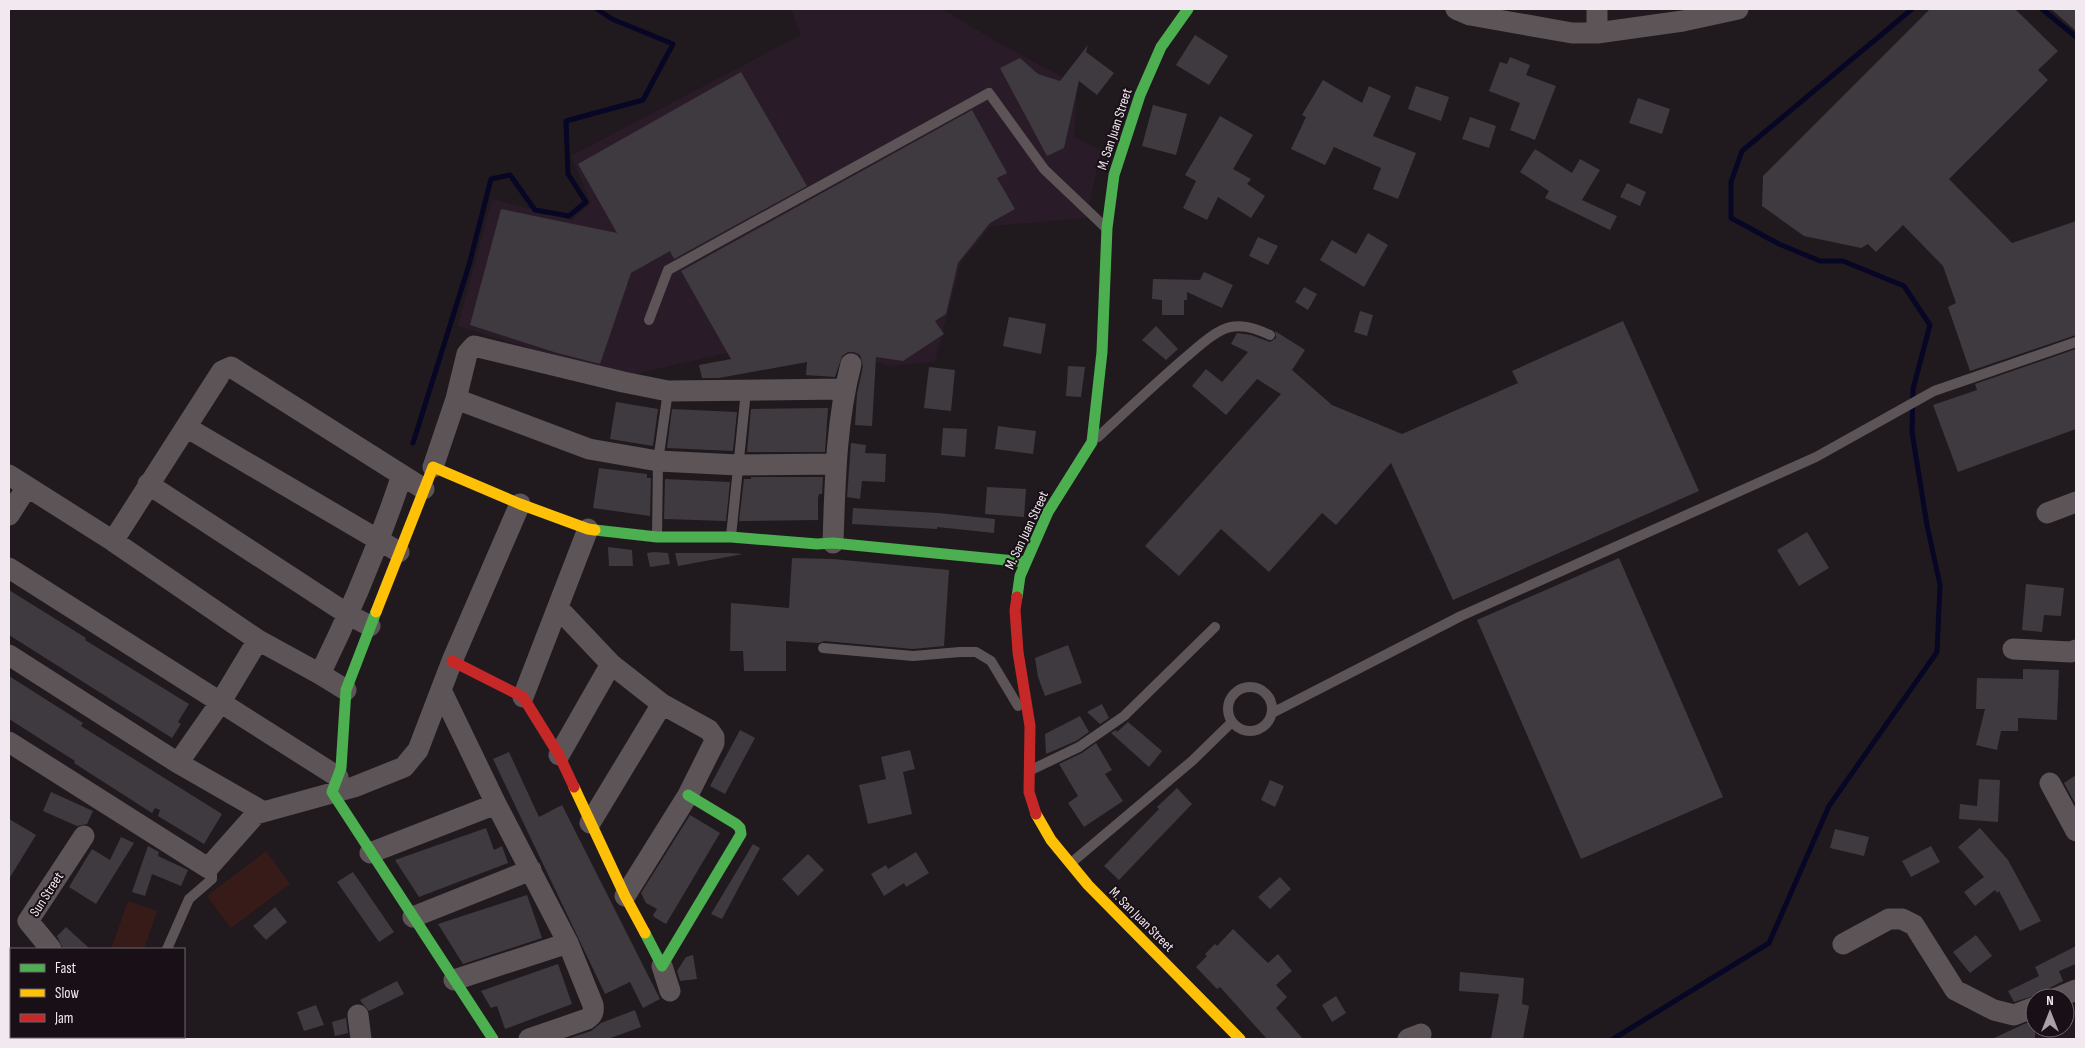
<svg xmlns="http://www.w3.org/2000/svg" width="2085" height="1048" viewBox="0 0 2085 1048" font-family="'Sofia Sans Condensed',sans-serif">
  <rect width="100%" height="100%" fill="#201a1f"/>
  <path fill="#2a1b28" d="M791,9h151l55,33 80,43 -3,52 27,13 -15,68 -95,8 -30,36 -26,100 -47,4 -26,-10 -19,4 -43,-12 -78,6 -100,23 -164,-51 34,-127 80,21 19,-17 -20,-47 230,-121z"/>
  <path fill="#371b18" d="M266,851l24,33 -59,44 -24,-32z
    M128,901l29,10 -13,38h-33z"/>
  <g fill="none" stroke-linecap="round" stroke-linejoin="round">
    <path stroke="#070624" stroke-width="5" d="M2042,9l34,28
      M413,443l56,-178 22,-86 19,-4 25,35 34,6 17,-14 -18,-28 -2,-53 77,-21 30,-56 -61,-25 -15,-10
      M128,1039l1,-2
      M1613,1039l156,-96 60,-137 108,-154 3,-67 -13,-60 -15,-93 1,-43 17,-64 -26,-39 -61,-25h-23l-41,-17 -48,-26v-36l11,-31 170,-142"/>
  </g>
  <path fill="#3e3a3f" d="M1930,9h85l43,42 -20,19 10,10 -99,99 63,64 64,-22v114l-106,36 -22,-64 8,-4 -13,-37 -40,-41 -27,27 -8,-8 -7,4 -57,-12 -42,-30 1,-30z
    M2051,9h25v22z
    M1195,35l33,21 -19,29 -33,-20z
    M1088,45l-2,7 28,21 -17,22 -18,-14 -15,67 -17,8 -47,-88 20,-10 18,16 22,7z
    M1510,57l20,8 -4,10 30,11 -21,54 -25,-10 10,-27 -31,-12 11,-29 7,2z
    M741,72l66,114 -133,73 -4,-8 -39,22 -31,91 -43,-11 -87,-28 31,-116 116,24 -39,-69z
    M1323,80l39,23 7,-17 22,10 -18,40 43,17 -18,46 -25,-10 8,-21 -47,-21 -9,18 -34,-16 15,-32 -4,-2z
    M1416,86l33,11 -8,24 -33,-12z
    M1638,98l32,11 -8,25 -33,-11z
    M1153,105l34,9 -11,41 -34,-9z
    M972,110l35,63 -10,5 18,31 -25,14 -32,40 -12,51 -11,7 9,13 -41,27 -27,-4 -4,69 -17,-1 2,-31 6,-28 -3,-11 -6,-3h-6l-6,4 -7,21 -29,-2 1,-13 -88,16h-17l-3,-13 32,-6 -50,-88z
    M1220,116l33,19 -20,34 18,10 -4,5 18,12 -14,22 -33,-21 -11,23 -24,-12 13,-27 -11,-6z
    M1470,117l26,9 -7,22 -27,-9z
    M1535,149l37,24 8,-14 20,11 -18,30 35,16 -7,14 -65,-32 4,-7 -29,-19z
    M1627,183l19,9 -6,14 -20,-9z
    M1368,233l20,12 -24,42 -44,-27 12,-20 24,14z
    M1258,237l20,9 -10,19 -19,-9z
    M1204,272l29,13 -11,23 -35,-16v8h-3v15h-22v-15l-10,-1 1,-20 47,1z
    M1304,287l13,7 -9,16 -13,-8z
    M1360,311l13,4 -6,21 -13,-4z
    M1009,317l37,7 -5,30 -38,-8z
    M1623,321l76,170 -246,109 -62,-137 -55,62 -14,-12 -53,59 -48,-43 -42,47 -34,-30 136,-152 -24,-15 -31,36 -34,-29 14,-17 16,13 26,-30 -17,-8 6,-11 14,2 19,7 6,-4 -1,-7 30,19 -13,20 40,35 70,29 116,-51 -6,-12z
    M1156,326l22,23 -12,11 -24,-20z
    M2076,349v80l-118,43 -25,-67 44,-15 -2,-6z
    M1068,366l17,1 -4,30 -15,-1z
    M929,367l26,3 -4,41 -27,-3z
    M616,402l42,7 -5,37 -43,-7z
    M828,408l-3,44h-78l4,-43z
    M672,409l65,3 -4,39 -66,-3z
    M998,426l38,5 -3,23 -38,-5z
    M943,428l24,1 -2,28 -24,-2z
    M851,443l15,2 -1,8 21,1 -1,28 -23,-1 -2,18 -13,-2z
    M599,468l48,6v4h4l-1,38 -57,-8z
    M751,477h72l-1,17h-3l-1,4v22l-79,1 5,-42h7z
    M665,479l65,3 -4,39 -62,-2z
    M987,487l39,2 -2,28 -39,-3z
    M853,508l85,5 57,6 -1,14 -57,-6v2l-85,-5z
    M1807,532l22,36 -30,18 -22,-36z
    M608,547l24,3 1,16h-24z
    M654,552l14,1 2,11 -20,3 -3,-14z
    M675,553h55l13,1 -65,12z
    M792,558l41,1 116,11 -5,76 -31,3 -89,-8 -5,2 -33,-2v30h-42l-1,-20h-13l1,-48 58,5z
    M1619,558l104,239 -142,62 -104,-239z
    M2026,584l38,4 -3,28 -17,-1 -2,17 -20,-2z
    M9,590l77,48 -1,2 104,64 -11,18 3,2 -9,14 -163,-103z
    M1068,645l14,38 -37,13 -7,-19 -3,-19z
    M2023,669l36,1 -2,50 -39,-2v13h-17l-4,19 -21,-5 9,-36h-9l1,-31 46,1z
    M9,676l74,47 -2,3 141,88 -18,30 -46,-28 2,-6 -5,-2 -3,5 -78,-50 1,-2 -66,-42z
    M1102,704l7,14 -9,6 -13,-12z
    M1080,716l9,16 -13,9 -30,13 -1,-20z
    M1128,722l34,29 -13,16 -38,-34 5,-3 1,2z
    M740,730l15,8 -30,56 -15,-8z
    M1096,743l16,27 -7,4 18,27 -39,26 -16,-24 10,-7 -19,-32 23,-11z
    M910,750l5,19 -12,3 9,42 -44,10 -9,-39 27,-6 -5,-22z
    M509,752l30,65 23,-12 98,194 -17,9 -13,-26 -25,12 -112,-235z
    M2076,775v30l-12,-22z
    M1979,779l21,1 -2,42 -39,-3 1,-15 17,2z
    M1270,780l14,6 -9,21 -14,-7z
    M1177,788l15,16 -73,76 -15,-14 55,-57 -2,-2z
    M51,792l42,19 -6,13 -10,2 -34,-15z
    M690,815l30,18 -54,91 -12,-7 -1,-2 4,-6 -11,-6 -5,-10z
    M9,819l27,16 -27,44z
    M486,828l8,22 8,-4 6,17 -89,34 -24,-37z
    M1980,828l28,32 33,61 -21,10 -21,-40 -2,2 -2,-3 -20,16 -11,-14 20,-15 -26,-30z
    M1835,829l34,8 -5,19 -34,-8z
    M121,837l13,6 -38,61 -27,-17 23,-38 18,11z
    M753,844l7,4 -38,71 -11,-5z
    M148,846l11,6 -1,4 30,14 -7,16 -29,-12 -7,22 -13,-4z
    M1931,846l9,16 -29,15 -9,-16z
    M916,852l13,21 -23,14 -2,-4 -20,13 -13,-22 15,-9 2,4z
    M808,854l16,16 -26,26 -16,-17z
    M353,872l41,60 -15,10 -42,-60z
    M1280,877l11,12 -21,20 -12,-12z
    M527,895l15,43 -79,26 -25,-40z
    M275,907l12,15 -21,18 -13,-14z
    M66,927l24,22h-27l-6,-13z
    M1233,929l35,34 10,-9 14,17 -16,14 11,12 -11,11 27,31h-36l-47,-52 -3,2 -21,-22 11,-11 -2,-2 10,-10 2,2z
    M1976,935l16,21 -22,17 -17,-21z
    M2076,946v18l-17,7 4,10 -27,14 -22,7 -6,-11 31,-15 -4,-9z
    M693,955l4,24 -17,2 -3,-10 9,-14z
    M558,964l14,40 -67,25 -8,-23 -6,2 -10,-17z
    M1460,972l64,6 -2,26 7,2 -6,33h-32l8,-45 -40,-3z
    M397,981l7,13 -35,17 -7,-8 -2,-3z
    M1336,996l10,17 -14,9 -10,-17z
    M316,1005l8,20 -20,6 -7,-19z
    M635,1010l6,17 -33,12h-41l24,-8 10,-8z
    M346,1018l2,15 -13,3 -3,-14z
    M2035,1020v19h-43l32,-15z"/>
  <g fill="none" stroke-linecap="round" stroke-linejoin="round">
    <path stroke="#5c5456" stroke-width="10" d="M649,320l19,-50 321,-177 55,76 60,57
      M1098,437c29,-27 58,-54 88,-80 11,-9 23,-21 36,-27 16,-8 33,-2 48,5
      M657,536l1,-75 10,-70
      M731,536l15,-145
      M823,648l90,8 47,-4h16l15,9 27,45
      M1228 709a22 22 0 1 1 44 0a22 22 0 1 1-44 0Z
      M1272,713l189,-97 355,-159 118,-66 142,-49
      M1031,770l48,-23 45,-31 91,-89
      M1071,863l121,-102 40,-39
      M167,949l22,-50 23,-20v-5l-4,-6"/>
    <path stroke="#5c5456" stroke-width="21" d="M1456,9l14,6 102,18h25l86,-12 55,-12
      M1597,9v24
      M456,399l133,50 69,12 80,4 97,-1
      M186,427l36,-56 9,-4 193,122
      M433,467l23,-68 11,-45 7,-8 149,36 45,9 177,-2
      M9,475l104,66 145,99 62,34 26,16
      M148,484l201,131 21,11
      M2047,513l29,-11
      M9,515l18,-28
      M113,541l73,-114 213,125
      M833,543c2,-61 3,-121 18,-179
      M9,568l329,209
      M558,608l53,56 51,40 47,26 5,7v6l-26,52 -63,101
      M2013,649l58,3 5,-2
      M9,655l169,108 84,48
      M320,674c32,-65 59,-130 82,-199
      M441,690l55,114 72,139 25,62c1,7 0,10 -6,14l-58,20
      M523,697l65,-168
      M9,742l199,126 48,-54 98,-27 50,-20 14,-17 34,-89 68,-157
      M559,755l52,-91
      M178,763l42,-60 38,-63
      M2050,783l26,48
      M590,823l72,-119
      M370,853l126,-49
      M413,917l118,-47
      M1843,944l46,-25h13l12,6 41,65 39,20 20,5 21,-8
      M51,949l-23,-28 56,-85
      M662,966l8,25
      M454,980l114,-37
      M2057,998l19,-8
      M358,1015l3,24
      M48,1039l2,-2
      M1408,1039l13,-5"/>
    <path stroke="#4caf50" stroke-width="11" d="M595,530l62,7h74l86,7 16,-1 193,19
      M1017,597l3,-21 28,-64 44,-70 10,-90 5,-124 7,-53 26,-80 21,-48 27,-38
      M376,612l-30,78 -5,78 -9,24 161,247
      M645,933l17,33 79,-132 -1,-6 -4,-4 -48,-29"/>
    <path stroke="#ffc107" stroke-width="11" d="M376,612l57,-145 87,37 68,25 7,1
      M574,787l51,109 20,37
      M1036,814l15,26 37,45 152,154"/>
    <path stroke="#c62828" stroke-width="11" d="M1017,597l-2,13 3,42 12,74 -1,66 7,22
      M452,661l71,36 36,58 15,32"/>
  </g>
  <g text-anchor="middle" stroke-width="4" stroke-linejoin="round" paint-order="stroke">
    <g font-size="14" fill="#f1e9ef" stroke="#190f17">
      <text transform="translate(1114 129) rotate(-72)" y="5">M. San Juan Street</text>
      <text transform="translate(1026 530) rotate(-65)" y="5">M. San Juan Street</text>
      <text transform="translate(46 894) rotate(-57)" y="5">Sun Street</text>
      <text transform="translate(1142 919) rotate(45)" y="5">M. San Juan Street</text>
    </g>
  </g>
  <rect width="2085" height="1048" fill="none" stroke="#f1e9ef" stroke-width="20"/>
  <rect x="10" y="948" width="175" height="90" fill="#190f17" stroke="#6f666d"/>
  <rect x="20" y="964" width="25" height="8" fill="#4caf50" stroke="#6f666d"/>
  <text x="55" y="973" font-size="15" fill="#f1e9ef">Fast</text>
  <rect x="20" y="989" width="25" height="8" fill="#ffc107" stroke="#6f666d"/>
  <text x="55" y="998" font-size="15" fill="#f1e9ef">Slow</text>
  <rect x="20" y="1014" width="25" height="8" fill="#c62828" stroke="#6f666d"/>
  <text x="55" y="1023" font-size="15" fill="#f1e9ef">Jam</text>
  <g transform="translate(2050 1013)"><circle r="24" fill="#190f17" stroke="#6f666d"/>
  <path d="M0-4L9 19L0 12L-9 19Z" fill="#a8a1a6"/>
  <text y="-8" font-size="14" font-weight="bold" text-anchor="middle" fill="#f1e9ef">N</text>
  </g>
</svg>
